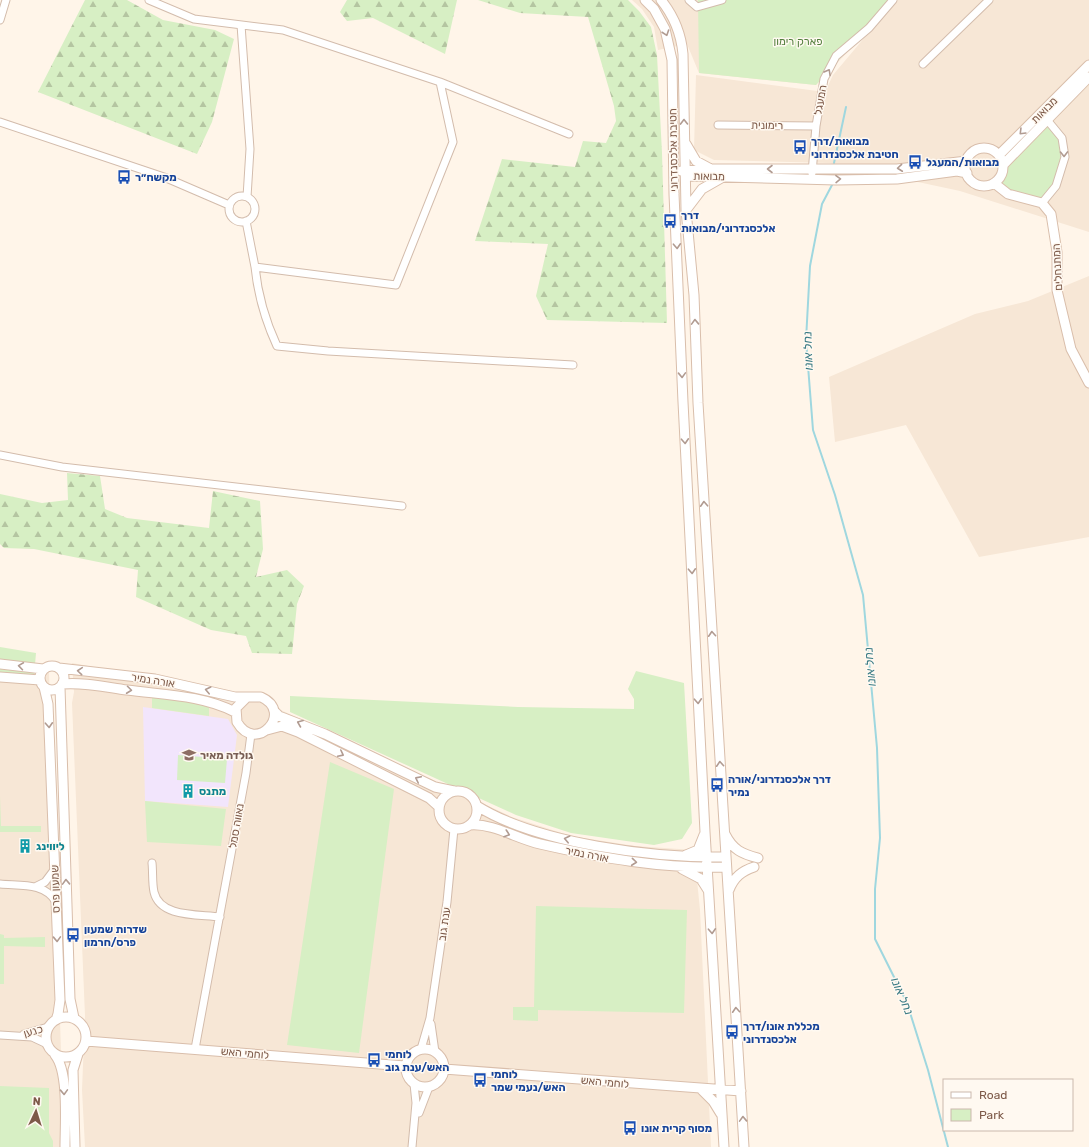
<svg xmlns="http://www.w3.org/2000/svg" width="1089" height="1147" viewBox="0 0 1089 1147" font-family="Rubik,Heebo,sans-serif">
  <defs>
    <pattern id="forest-firs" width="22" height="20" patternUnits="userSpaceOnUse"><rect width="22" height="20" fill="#d7efc4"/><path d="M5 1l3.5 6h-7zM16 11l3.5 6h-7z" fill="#b4c5a1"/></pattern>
  </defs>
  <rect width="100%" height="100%" fill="#fff5e9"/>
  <path fill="#f7e7d6" d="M632,0h457v232l-129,-41 -131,-28 -115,-3 -20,-10 2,-75 129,17 8,-17 53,-63 -70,73 -117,-12 -12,-29 -29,6 -4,-23 -12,-18z
    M1089,276v261l-110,20 -73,-132 -71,17 -6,-65 146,-63 53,-13z
    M72,663l156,28 55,20 229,106 59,19 64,10 59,4 6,60 11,237h-626l-3,-57 3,-74 -13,-313 2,-11z
    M0,670l49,3 15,474h-64z"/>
  <path fill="#f2e5fc" d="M143,707l85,12 9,16 -9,72 -83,-6z"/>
  <path fill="#d7efc4" d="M698,0h195l-77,85 -117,-12z
    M1048,121l14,17 3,19 -9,29 -14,17 -34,-9 -14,-11 6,-6 3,-12z
    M0,647l36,6 -2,23 -34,-3z
    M636,671l48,12 8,140 -10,16 -28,6 -83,-12 -55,-18 -226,-103v-16l228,11 116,2v-10l-6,-10z
    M152,693l57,9v14l-57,-8z
    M178,755l49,4 -2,24 -48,-3z
    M330,762l64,27 -35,264 -72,-8z
    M0,796l1,30h40v6h-41z
    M145,801l81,8 -5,37 -74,-4z
    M536,906l151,4 -3,103 -146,-3v11l-25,-1v-13h21z
    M0,934l4,1v3l41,-1v10l-41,-1v38h-4z
    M0,1086l49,2v45l4,8v6h-53z"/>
  <path fill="url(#forest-firs)" d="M85,0h42l36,20 52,10 19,9 -22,83 -15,32 -159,-62z
    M347,0h110l-12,54 -72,-36 -26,3 -7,-9z
    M478,0h150l11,11 12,16 6,28 5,98 5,170 -120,-3 -11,-24 12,-52 -73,-3 27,-82 73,8 8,-26 23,2 10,-22 -2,-15 -26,-89 -68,-4z
    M67,473l33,3 5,33 22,9 82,10 4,-37 47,10 3,48 -7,28 31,-7 17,16 -7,18 -5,50 -40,-1 -6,-17 -35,-6 -75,-33 2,-27 -104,-21 -30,-1 -4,-4v-50l42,9 26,-3z"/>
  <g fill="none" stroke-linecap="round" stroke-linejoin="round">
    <path stroke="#9fd7df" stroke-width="2" d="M834,163l12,-56
      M832,185l-10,19 -12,62 -4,74 7,90 22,65 28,100 14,153 3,90 -5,51v50l32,64 21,67 20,77"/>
    <defs>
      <path id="street" d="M149,0l45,19 89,11 157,52 129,52
        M689,0l8,7 25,-7
        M0,20l6,-20
        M241,25l9,124 -3,48
        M923,64l66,-64
        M0,122l164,55 65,28
        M718,125l98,1
        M812,173l4,-47 8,-47 12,-23 33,-28 24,-28
        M229 209a13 13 0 1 1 26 0a13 13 0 1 1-26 0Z
        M1042,203l14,-17 9,-29 -3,-19 -14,-17
        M246,221l9,46 141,18 57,-143 -13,-60
        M255,267c3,29 10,53 22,79l51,5 245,14
        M0,455l62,12 340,39
        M152,863c1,9 0,20 2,29 6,26 45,22 66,25
        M0,884c19,2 45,-2 56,18
        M35,887l10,-5 9,-12
        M431,1024l4,28
        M24,1034l24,-7
        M0,1035l32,2 15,7
        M195,1049l51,-276 5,-39
        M421,1049l9,-31 17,-116 7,-73
        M419,1113l10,-26
        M412,1147l4,-44 -2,-19"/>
      <path id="secondary" d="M645,0l9,9 11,20 7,31 2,134 9,208 22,430 19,315
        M661,0c13,16 20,33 22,54l3,156 8,85 4,108 46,744
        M686,144l10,17 13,7
        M965 167a19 19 0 1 1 38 0a19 19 0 1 1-38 0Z
        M999,155l90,-90
        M1003,165l86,-88
        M681,171l32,-2h184l70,-8
        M689,176l147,4 61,-1 60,-8 10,2
        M994,183l14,11 34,9 9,11 6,38v38l14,59 18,34
        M686,210l16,-21 21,-12
        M0,664l43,5
        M40 678a12 12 0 1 1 24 0a12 12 0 1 1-24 0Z
        M59,668l96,11 80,18h26c34,15 -5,58 -24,25l-1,-14 10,-10
        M0,677l40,3
        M62,684c22,-2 43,3 65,6 37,5 75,5 108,22
        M44,687l4,17 12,296 -2,14 -2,6
        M60,687l10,312 4,19
        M274,711l5,5 46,18 110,53 19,4
        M267,730l15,-4 16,6 131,66 10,9
        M439 810a19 19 0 1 1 38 0a19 19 0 1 1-38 0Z
        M477,806c61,38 177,52 249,51
        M470,825c23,-2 47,14 70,19 61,14 123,25 186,23
        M725,834c8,16 17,20 33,24
        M686,855l12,-5 6,-15
        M682,869l19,10 7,11
        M729,890c5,-13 13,-19 25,-23
        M46 1037a20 20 0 1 1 40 0a20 20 0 1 1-40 0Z
        M86,1041l319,25
        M406 1068a19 19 0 1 1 38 0a19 19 0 1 1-38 0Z
        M55,1055c14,17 10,69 10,92
        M444,1069l297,22
        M701,1089l12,12 8,13
        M75,1147l-2,-77 5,-16"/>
    </defs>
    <use href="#street" stroke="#d3bcac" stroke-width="9"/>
    <use href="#secondary" stroke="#d9beab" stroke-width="11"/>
    <use href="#street" stroke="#fff" stroke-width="7"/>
    <use href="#secondary" stroke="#fff" stroke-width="9"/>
  </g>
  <defs><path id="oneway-chevron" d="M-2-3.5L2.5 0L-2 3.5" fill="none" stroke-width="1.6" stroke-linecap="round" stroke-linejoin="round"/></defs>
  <g stroke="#b19b91">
    <use href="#oneway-chevron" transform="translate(666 33) rotate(71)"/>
    <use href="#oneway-chevron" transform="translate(828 72) rotate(-61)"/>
    <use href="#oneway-chevron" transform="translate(684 122) rotate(-91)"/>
    <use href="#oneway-chevron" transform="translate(1022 132) rotate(135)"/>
    <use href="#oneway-chevron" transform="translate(1064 154) rotate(89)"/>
    <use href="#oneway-chevron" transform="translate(900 168) rotate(174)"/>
    <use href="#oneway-chevron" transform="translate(770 169) rotate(-180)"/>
    <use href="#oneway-chevron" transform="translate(838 179) rotate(-1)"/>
    <use href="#oneway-chevron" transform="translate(677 246) rotate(87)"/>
    <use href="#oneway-chevron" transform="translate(695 322) rotate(-92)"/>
    <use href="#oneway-chevron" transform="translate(682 375) rotate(88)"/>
    <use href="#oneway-chevron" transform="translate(685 441) rotate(87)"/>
    <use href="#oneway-chevron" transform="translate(704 504) rotate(-93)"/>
    <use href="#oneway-chevron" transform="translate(692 571) rotate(87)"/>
    <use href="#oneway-chevron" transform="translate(712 634) rotate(-94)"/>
    <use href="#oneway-chevron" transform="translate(21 666) rotate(-172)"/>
    <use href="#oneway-chevron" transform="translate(80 671) rotate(-175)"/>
    <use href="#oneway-chevron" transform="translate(129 690) rotate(7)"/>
    <use href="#oneway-chevron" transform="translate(208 690) rotate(-167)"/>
    <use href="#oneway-chevron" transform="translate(698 701) rotate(87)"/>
    <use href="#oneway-chevron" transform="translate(300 723) rotate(-158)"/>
    <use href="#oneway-chevron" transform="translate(49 725) rotate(87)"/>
    <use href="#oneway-chevron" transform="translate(341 754) rotate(27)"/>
    <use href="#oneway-chevron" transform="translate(720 764) rotate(-94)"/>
    <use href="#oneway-chevron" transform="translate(418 779) rotate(-154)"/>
    <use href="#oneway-chevron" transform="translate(507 834) rotate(19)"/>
    <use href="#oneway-chevron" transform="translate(567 839) rotate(-167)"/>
    <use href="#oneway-chevron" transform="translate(634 862) rotate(6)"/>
    <use href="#oneway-chevron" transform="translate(66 882) rotate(-92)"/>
    <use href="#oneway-chevron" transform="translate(712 931) rotate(87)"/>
    <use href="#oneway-chevron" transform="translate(57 939) rotate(88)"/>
    <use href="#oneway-chevron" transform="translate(736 1010) rotate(-94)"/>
    <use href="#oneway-chevron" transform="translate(64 1092) rotate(88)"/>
    <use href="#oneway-chevron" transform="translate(743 1119) rotate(-92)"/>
  </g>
  <defs>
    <symbol id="bus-bare" viewBox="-9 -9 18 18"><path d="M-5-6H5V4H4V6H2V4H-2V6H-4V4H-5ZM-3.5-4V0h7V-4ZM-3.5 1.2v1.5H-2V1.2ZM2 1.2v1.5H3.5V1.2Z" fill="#1a4fb4" stroke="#fff9f1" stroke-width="2.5" paint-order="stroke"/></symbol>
    <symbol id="school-bare" viewBox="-9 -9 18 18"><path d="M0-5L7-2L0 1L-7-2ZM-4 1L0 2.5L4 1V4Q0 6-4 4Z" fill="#8d6e63" stroke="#fff9f1" stroke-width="2.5" paint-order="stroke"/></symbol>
    <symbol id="building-bare" viewBox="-9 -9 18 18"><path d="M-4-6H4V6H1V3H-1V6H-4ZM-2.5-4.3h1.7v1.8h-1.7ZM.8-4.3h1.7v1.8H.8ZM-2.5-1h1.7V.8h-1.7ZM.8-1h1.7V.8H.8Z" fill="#0f9aa8" stroke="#fff9f1" stroke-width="2.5" paint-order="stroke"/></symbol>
  </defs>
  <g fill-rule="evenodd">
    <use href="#bus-bare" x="790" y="137" width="20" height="20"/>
    <use href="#bus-bare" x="905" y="152" width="20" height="20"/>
    <use href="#bus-bare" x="114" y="167" width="20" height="20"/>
    <use href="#bus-bare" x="660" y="211" width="20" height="20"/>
    <use href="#school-bare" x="179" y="745" width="20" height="20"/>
    <use href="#bus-bare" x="707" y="775" width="20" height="20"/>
    <use href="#building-bare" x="178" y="781" width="20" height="20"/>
    <use href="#building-bare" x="15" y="836" width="20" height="20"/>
    <use href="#bus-bare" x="63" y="925" width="20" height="20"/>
    <use href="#bus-bare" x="722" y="1022" width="20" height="20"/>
    <use href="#bus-bare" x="364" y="1050" width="20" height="20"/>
    <use href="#bus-bare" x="470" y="1070" width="20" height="20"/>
    <use href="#bus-bare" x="620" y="1118" width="20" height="20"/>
  </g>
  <g text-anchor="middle" stroke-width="3" stroke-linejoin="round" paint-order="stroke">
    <g font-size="11" fill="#527e3c" stroke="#fff9f1">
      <text x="798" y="45">פארק רימון</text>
    </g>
    <g font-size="11" fill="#7d5948" stroke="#fff9f1">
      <text transform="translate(820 100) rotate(-80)" y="4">המעגל</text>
      <text transform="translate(1044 110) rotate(-45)" y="4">מבואות</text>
      <text transform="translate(767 125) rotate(1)" y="4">רימונית</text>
      <text transform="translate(673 150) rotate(-91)" y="4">חטיבת אלכסנדרוני</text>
      <text transform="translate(709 176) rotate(1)" y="4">מבואות</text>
      <text transform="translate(1057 267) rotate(-93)" y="4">המתנחלים</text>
      <text transform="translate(153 680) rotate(9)" y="4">אורה נמיר</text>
      <text transform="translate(236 826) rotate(-80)" y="4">נאווה סמל</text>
      <text transform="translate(587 854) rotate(11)" y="4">אורה נמיר</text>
      <text transform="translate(55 889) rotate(-92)" y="4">שמעון פרס</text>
      <text transform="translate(444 924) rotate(-82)" y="4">ענת גוב</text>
      <text transform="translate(33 1031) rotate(-16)" y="4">כנען</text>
      <text transform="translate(245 1053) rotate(5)" y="4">לוחמי האש</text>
      <text transform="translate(605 1082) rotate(5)" y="4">לוחמי האש</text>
    </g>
    <g font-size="11" font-weight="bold" fill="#164399" stroke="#fff9f1" text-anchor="start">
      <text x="811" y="145">מבואות/דרך<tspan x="811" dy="13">חטיבת אלכסנדרוני</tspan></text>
      <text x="926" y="166">מבואות/המעגל</text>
      <text x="135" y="181">מקשח״ר</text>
      <text x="681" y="219">דרך<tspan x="681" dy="13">אלכסנדרוני/מבואות</tspan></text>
      <text x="728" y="783">דרך אלכסנדרוני/אורה<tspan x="728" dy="13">נמיר</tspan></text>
      <text x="84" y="933">שדרות שמעון<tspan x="84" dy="13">פרס/חרמון</tspan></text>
      <text x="743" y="1030">מכללת אונו/דרך<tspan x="743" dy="13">אלכסנדרוני</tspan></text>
      <text x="385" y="1058">לוחמי<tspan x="385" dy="13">האש/ענת גוב</tspan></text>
      <text x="491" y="1078">לוחמי<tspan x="491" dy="13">האש/נעמי שמר</tspan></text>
      <text x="641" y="1132">מסוף קרית אונו</text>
    </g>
    <g font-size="11" font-weight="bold" fill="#785e54" stroke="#fff9f1" text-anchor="start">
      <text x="200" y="759">גולדה מאיר</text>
    </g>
    <g font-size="11" font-weight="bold" fill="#0d838f" stroke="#fff9f1" text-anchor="start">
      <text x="199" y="795">מתנס</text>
      <text x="36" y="850">ליווינג</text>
    </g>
    <g font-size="12" font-style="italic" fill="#397a84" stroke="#fff9f1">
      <text transform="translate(808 351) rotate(-92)" y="4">נחל אונו</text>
      <text transform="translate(870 667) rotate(-95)" y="4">נחל אונו</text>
      <text transform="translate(902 996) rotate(67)" y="4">נחל אונו</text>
    </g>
  </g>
  <rect x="943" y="1079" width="130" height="52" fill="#fff9f1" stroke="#cbb9ad"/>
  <rect x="951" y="1092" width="20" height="6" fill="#ffffff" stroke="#cbb9ad"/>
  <text x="979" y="1099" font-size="12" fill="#7d5948">Road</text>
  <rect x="951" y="1109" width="20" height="12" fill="#d7efc4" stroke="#cbb9ad"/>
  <text x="979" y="1119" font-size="12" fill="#7d5948">Park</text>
  <g transform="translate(36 1111) rotate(4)" stroke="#fff9f1" stroke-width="3" paint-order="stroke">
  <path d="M0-3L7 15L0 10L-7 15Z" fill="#7d5948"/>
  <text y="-6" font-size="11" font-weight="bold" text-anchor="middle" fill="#7d5948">N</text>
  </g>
</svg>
